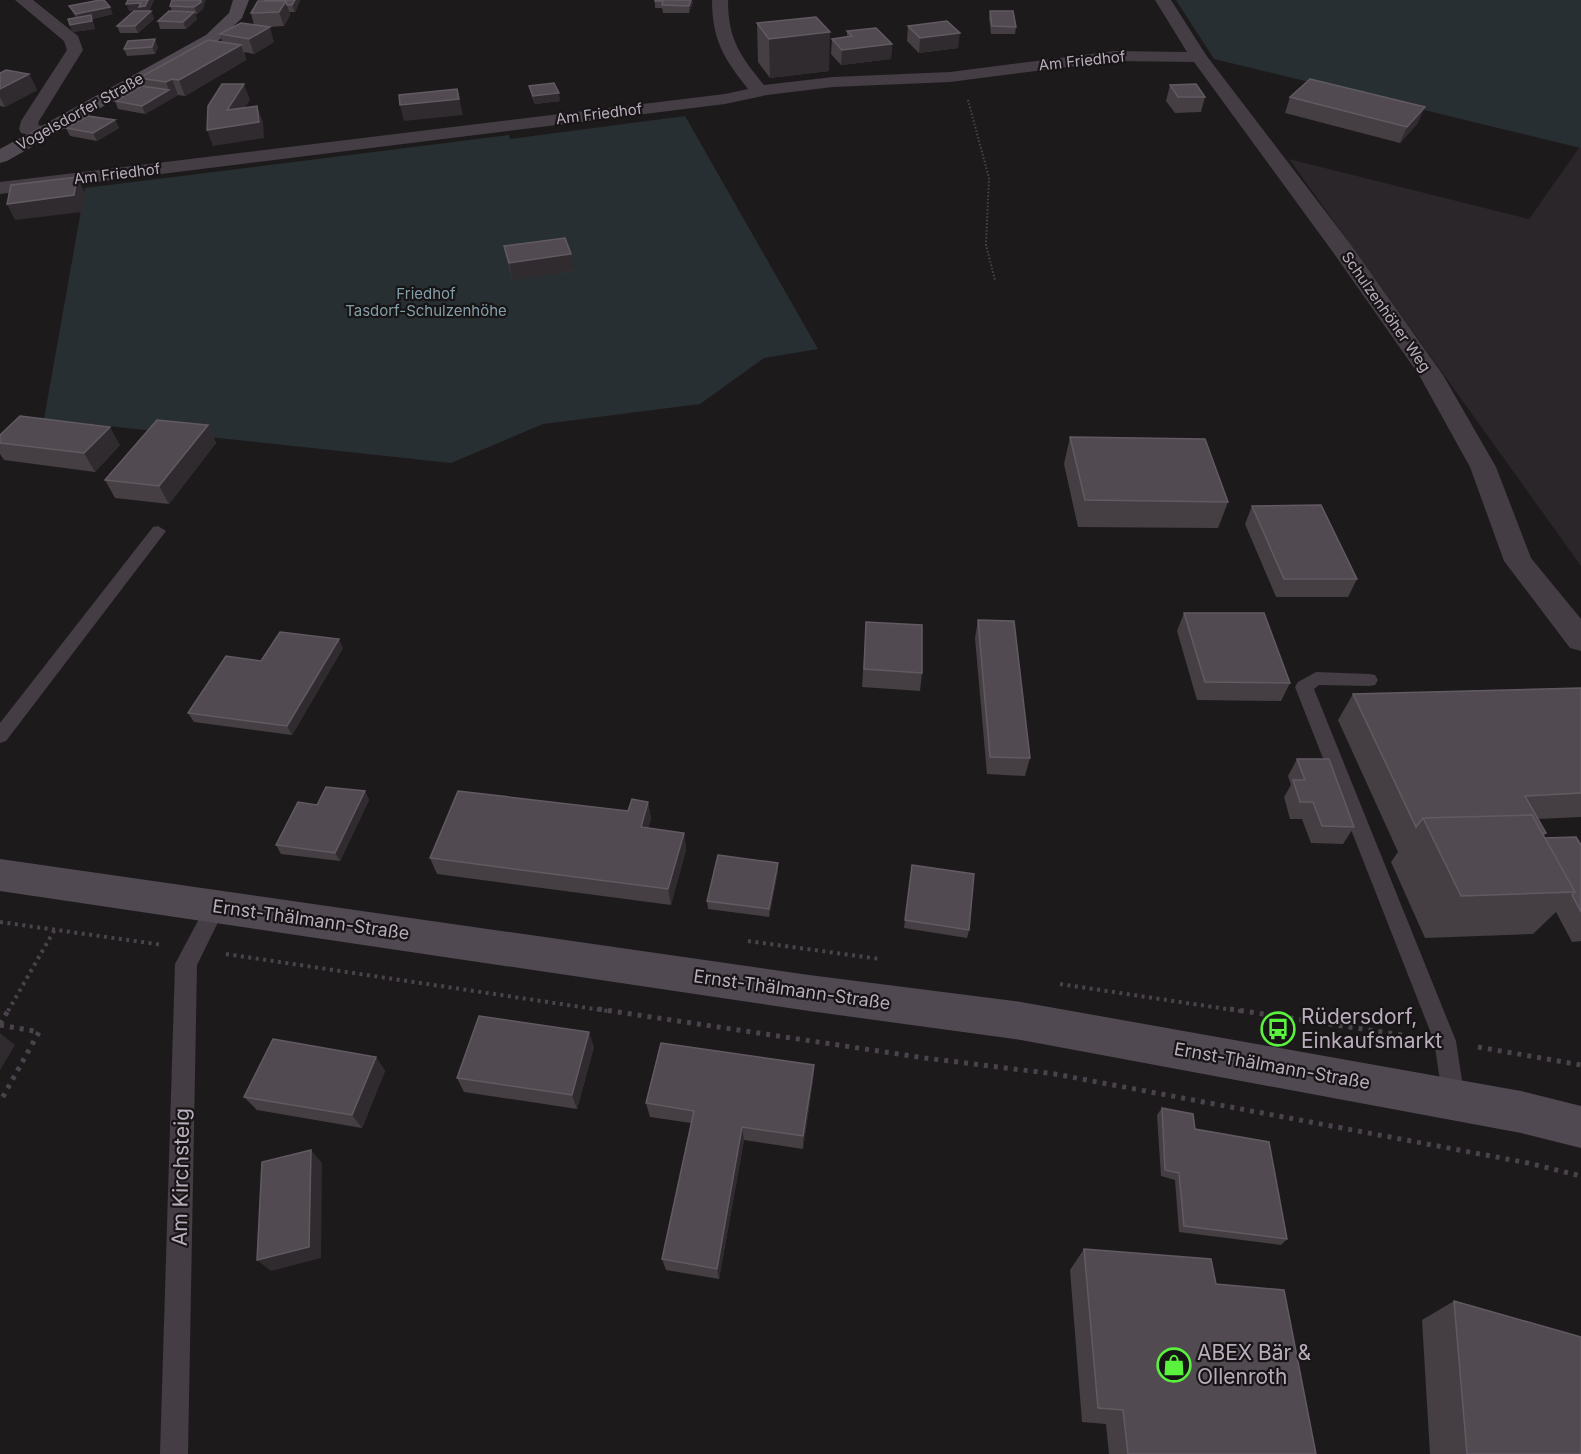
<svg xmlns="http://www.w3.org/2000/svg" width="1581" height="1454" viewBox="0 0 1581 1454" font-family="Inter,sans-serif">
  <rect width="100%" height="100%" fill="#1d1a1c"/>
  <path fill="#2a2629" d="M1579,148h2v418l-292,-407 240,60z"/>
  <path fill="#282f32" d="M1176,0h405v148l-367,-89z
    M685,116l133,233 -54,9 -64,46 -157,20 -92,39 -407,-44 41,-231 424,-53 1,4z"/>
  <g fill="none" stroke-linecap="round" stroke-linejoin="round">
    <path stroke="#4a434b" stroke-width="2" stroke-dasharray="1.5 2" stroke-linecap="butt" d="M968,100l21,78 -3,67 9,35"/>
    <path stroke="#4a434b" stroke-width="4" stroke-dasharray="3 4.5" stroke-linecap="butt" d="M0,922l163,23
      M748,941l132,18
      M226,954l382,57
      M1060,984l180,27
      M8,1011l47,-82"/>
    <path stroke="#4a434b" stroke-width="5" stroke-dasharray="4 6" stroke-linecap="butt" d="M598,1009l327,49 130,16 473,89 53,13
      M1230,1009l179,27
      M0,1024l9,-15
      M0,1025l39,7 -39,70
      M1478,1047l103,18"/>
    <path fill="#443d44" fill-rule="evenodd" d="M158,526l8,5 -3,4 -157,206 -6,2v-20l153,-196z
      M1316,672l53,2 6,1 3,5 -3,5 -6,1 -50,-1 -5,4 142,352 9,59 -3,8 -8,3 -8,-3 -3,-8 -9,-59 -139,-354 3,-5z
      M216,897l7,3 3,6 -29,59 -9,489h-28l15,-490 34,-64z"/>
    <path fill="#443d44" fill-rule="evenodd" d="M15,0h18l45,36 5,14 -44,71 -1,4 12,3 2,4 -2,4 -7,2 -22,-5 -2,-4 2,-8 46,-71 -3,-9z
      M712,0h16c0,39 12,56 36,85l69,-8 117,-5 165,-21 72,1 -32,-52h16l35,55 145,190 92,130 53,92 35,91 50,61v32l-11,-3 -66,-87 -34,-94 -51,-92 -84,-120 -141,-193 -79,-1 -165,21 -117,5 -66,8 -42,9 -725,90v-12l725,-88 23,-5c-24,-30 -36,-49 -36,-89z"/>
    <path fill="#514952" fill-rule="evenodd" d="M233,0h16l-7,18 -24,23 -211,120 -7,2v-14l206,-114 23,-22z
      M0,859l809,116 212,27 500,89 60,15v42l-60,-15 -500,-93 -212,-29 -809,-120z"/>
  </g>
  <path fill="#453f44" d="M154,0l-5,11h2l3,8 -16,14h-18l-3,-7 17,-15h-5z
    M172,0l31,9 -6,5h-2l2,5 -11,10h-26l-2,-8 14,-10 -2,-5z
    M300,1l-5,11h-6l1,3 -6,11 -16,1 6,15 -20,12 -10,-2 2,8 -61,36 -7,-1 -33,19 -27,-5 -3,-8 27,-15 -3,-8 83,-36 -2,-8 34,-9 -3,-12z
    M655,1l38,1 -4,11h-26l-1,-5h-7z
    M69,6l44,8 -21,5 3,10 -22,3 -3,-7 6,-8 -3,-4z
    M990,11l26,16 -1,7h-24l-2,-16z
    M757,23l72,48 -59,7 -12,-16z
    M908,26l50,22 -39,5 -12,-12z
    M847,31l45,13 -1,15 -50,6 -10,-11 1,-15 15,-2z
    M128,41l30,6 -3,7 -28,2 -3,-7z
    M0,73l29,1 8,16 -32,17 -5,-1z
    M1170,85l35,12 -4,15 -26,1 -9,-12z
    M529,86l31,15 -25,3 -4,-10z
    M1290,97l128,26 -18,20 -115,-30z
    M115,120l4,8 -22,13 -27,-5 -4,-8z
    M504,246l70,25 -62,9z
    M208,425l8,18 -47,61 -54,-6 -10,-18z
    M0,435l120,10 -25,27 -91,-12 -4,-6z
    M1070,437l158,65 -10,26 -140,-1 -14,-63z
    M1252,506l105,73 -9,18h-72l-31,-73z
    M1184,613l106,70 -9,18 -84,-1 -20,-69z
    M978,620l52,138 -5,18 -38,-2 -12,-136z
    M866,622l56,51 -2,18 -58,-4z
    M343,648l-51,87 -98,-13 -6,-9 73,-52z
    M1581,688v129l-43,2 8,14 -2,3 1,2 36,7v96l-9,1 -16,-30 -23,22 -108,4 -34,-76 7,-10 -60,-132 15,-26z
    M1297,759l57,68 -11,17 -32,-1 -9,-24h-12l-6,-22 7,-12 -3,-9z
    M365,791l4,9 -29,61 -59,-7 -5,-9 41,-40z
    M648,802l3,17 -3,9 36,5 2,17 -15,55 -234,-31 -7,-16 198,-47z
    M912,865l57,65 -2,8 -63,-10z
    M778,871l-9,46 -61,-8 -1,-8z
    M594,1047l-17,62 -113,-17 -7,-14z
    M376,1057l9,14 -23,57 -105,-18 -13,-13z
    M814,1065l-1,15 -10,69 -59,-9 -25,139 -53,-9 -4,-11 29,-136 -41,-6 -4,-14z
    M1162,1108l33,21 92,110 -6,6 -102,-13 -4,-52 -14,-4 -4,-61z
    M1084,1249l132,35 100,170h-207l-3,-30 -24,-2 -12,-152z
    M1454,1301l127,153h-151l-8,-134z"/>
  <path fill="#302b2f" d="M148,0h6l-6,14h-6l-1,-3h-12l-3,-7z
    M201,0h5l-3,9 -6,5 -3,-7z
    M295,0h5v1l-5,11 -3,-7z
    M691,0h1l1,2 -4,11v-7z
    M286,1l4,14 -6,11 -5,-14z
    M110,7l3,7 -21,5 3,10 -22,3 -3,-7 10,-4 -4,-7z
    M151,11l3,8 -16,14 -3,-7z
    M194,12l3,7 -11,10 -3,-7z
    M270,27l4,15 -20,12 -5,-15z
    M830,32l-1,39 -59,7 -1,-39z
    M960,33l-2,15 -39,5 1,-15z
    M155,39l3,8 -3,7 -3,-7z
    M892,44l-1,15 -50,6 1,-15z
    M241,45l5,15 -61,36 -6,-16z
    M29,74l8,16 -32,17 -5,-10v-8z
    M172,79l6,16 -33,19 -3,-8 27,-16 -3,-8z
    M244,84l6,16 -18,26 -5,-16z
    M457,89l6,26 -59,6 -4,-16z
    M559,93l1,8 -25,3 -2,-8z
    M257,106l6,16 1,16 -51,8 -6,-16z
    M1425,107l-7,16 -18,20 7,-16z
    M115,120l4,8 -22,13 -4,-8z
    M77,177l8,16 -3,19 -67,8 -8,-16z
    M571,254l3,17 -62,9 -3,-17z
    M208,425l8,18 -47,61 -10,-18z
    M110,427l10,18 -25,27 -11,-19z
    M339,639l4,9 -51,87 -5,-9z
    M365,791l4,9 -29,61 -5,-8z
    M648,802l3,17 -7,25 -3,-17z
    M684,833l2,17 -15,55 -3,-16z
    M778,863v8l-9,46v-8z
    M589,1032l5,15 -17,62 -5,-14z
    M0,1033l15,12 -15,25z
    M376,1057l9,14 -23,57 -10,-13z
    M814,1065l-1,15 -10,69v-13z
    M742,1127l2,13 -25,139 -2,-10z
    M311,1150l11,13 -1,95 -50,13 -14,-11z"/>
  <path fill="#514b51" stroke="#625a62" stroke-width="1.5" d="M100,0h4l6,7 -34,7 -7,-8z
    M128,0h20l-3,6 -6,1 2,-4 -15,1z
    M172,0h29v2l-7,5 -24,-1z
    M265,0h30l-3,5h-5l-1,-4h-22z
    M655,0h36l-2,6 -27,-1 1,-4h-8z
    M258,1h28l-7,11 -28,1z
    M134,11h17l-16,15h-18z
    M169,11l25,1 -11,10 -25,-1z
    M990,11h23l3,16 -24,-1z
    M91,15l1,6 -22,4 -2,-6z
    M816,17l14,15 -61,7 -12,-16z
    M947,21l13,12 -40,5 -12,-12z
    M241,23l29,4 -21,12 -29,-5z
    M876,28l16,16 -50,6 -10,-11 20,-3 -5,-5z
    M155,39l-3,8 -28,2 4,-8z
    M208,40l33,5 -62,35 -7,-1 -6,3 -27,-4z
    M6,70l23,4 -29,15v-16z
    M1310,79l115,28 -18,20 -117,-30z
    M554,83l5,10 -26,3 -4,-10z
    M222,84h22l-17,26 30,-4 2,16 -52,8 1,-24z
    M1196,84l9,13h-27l-8,-12z
    M142,86l27,4 -27,16 -27,-5z
    M457,89l2,10 -59,6 -1,-10z
    M88,116l27,4 -22,13 -27,-5z
    M77,177l-3,18 -67,9 4,-19z
    M565,238l6,16 -62,9 -5,-17z
    M20,416l90,11 -26,26 -84,-10v-8z
    M157,420l51,5 -49,61 -54,-6z
    M1070,437l135,2 23,63 -143,-2z
    M1321,505l36,74h-73l-32,-73z
    M1184,613h80l26,70 -85,-1z
    M978,620l36,1 16,137 -40,-1z
    M866,622l56,3v48l-58,-4z
    M280,632l59,7 -52,87 -99,-13 38,-57 35,5z
    M1581,688v105l-56,3 21,37h-4l-10,-18 -109,3 -7,9 -63,-133z
    M1297,759h32l25,68 -32,-1 -9,-24h-13l-7,-22h12z
    M326,787l39,4 -30,62 -59,-8 22,-43 19,3z
    M458,791l170,20 4,-12 16,3 -7,25 43,6 -16,56 -238,-31z
    M1532,815l43,77 -114,4 -38,-78z
    M1576,837l5,8v67l-9,-17 3,-3 -30,-54z
    M718,855l60,8 -9,46 -62,-8z
    M912,865l62,9 -5,56 -64,-10z
    M479,1016l110,16 -17,63 -115,-17z
    M273,1039l103,18 -24,58 -108,-18z
    M661,1043l153,22 -11,71 -61,-9 -25,142 -55,-10 32,-148 -48,-8z
    M1162,1108l31,6 2,15 74,13 18,97 -103,-13 -5,-53 -14,-3z
    M311,1150l-2,97 -52,13 5,-98z
    M1084,1249l127,10 5,25 68,6 32,164h-188l-5,-44 -25,-2z
    M1454,1301l127,36v117h-114z"/>
  <defs>
    <symbol id="bus-ring" viewBox="-11 -11 22 22"><circle r="9.5" fill="#181517" stroke="#59f23d" stroke-width="1.5"/><path d="M-5-6H5V4H4V6H2V4H-2V6H-4V4H-5ZM-3.5-4V0h7V-4ZM-3.5 1.2v1.5H-2V1.2ZM2 1.2v1.5H3.5V1.2Z" fill="#59f23d"/></symbol>
    <symbol id="shop-ring" viewBox="-11 -11 22 22"><circle r="9.5" fill="#181517" stroke="#59f23d" stroke-width="1.5"/><path d="M-5-2.5h2.3a2.7 3.5 0 0 1 5.4 0H5L5.5 6h-11ZM-1.5-2.5h3a1.5 2.3 0 0 0-3 0Z" fill="#59f23d"/></symbol>
  </defs>
  <g fill-rule="evenodd">
    <use href="#bus-ring" x="1259" y="1010" width="38" height="38"/>
    <use href="#shop-ring" x="1155" y="1346" width="38" height="38"/>
  </g>
  <g text-anchor="middle" stroke-width="4.5" stroke-linejoin="round" paint-order="stroke">
    <g font-size="15" fill="#baadbc" stroke="#181517">
      <text transform="translate(1082 61) rotate(-6)" y="5">Am Friedhof</text>
      <text transform="translate(80 112) rotate(-29)" y="5">Vogelsdorfer Straße</text>
      <text transform="translate(599 114) rotate(-7)" y="5">Am Friedhof</text>
      <text transform="translate(117 174) rotate(-7)" y="5">Am Friedhof</text>
      <text transform="translate(1386 312) rotate(55)" y="5">Schulzenhöher Weg</text>
    </g>
    <g font-size="15" fill="#849ea7" stroke="#181517">
      <text x="426" y="299">Friedhof<tspan x="426" dy="17">Tasdorf-Schulzenhöhe</tspan></text>
    </g>
    <g font-size="18" fill="#baadbc" stroke="#181517">
      <text transform="translate(311 920) rotate(8)" y="6">Ernst-Thälmann-Straße</text>
      <text transform="translate(792 990) rotate(8)" y="6">Ernst-Thälmann-Straße</text>
      <text transform="translate(1272 1066) rotate(10)" y="6">Ernst-Thälmann-Straße</text>
    </g>
    <g font-size="21" fill="#baadbc" stroke="#181517" text-anchor="start">
      <text x="1301" y="1024">Rüdersdorf,<tspan x="1301" dy="24">Einkaufsmarkt</tspan></text>
      <text x="1197" y="1360">ABEX Bär &amp;<tspan x="1197" dy="24">Ollenroth</tspan></text>
    </g>
    <g font-size="21" fill="#baadbc" stroke="#181517">
      <text transform="translate(181 1177) rotate(-89)" y="7">Am Kirchsteig</text>
    </g>
  </g>
</svg>
